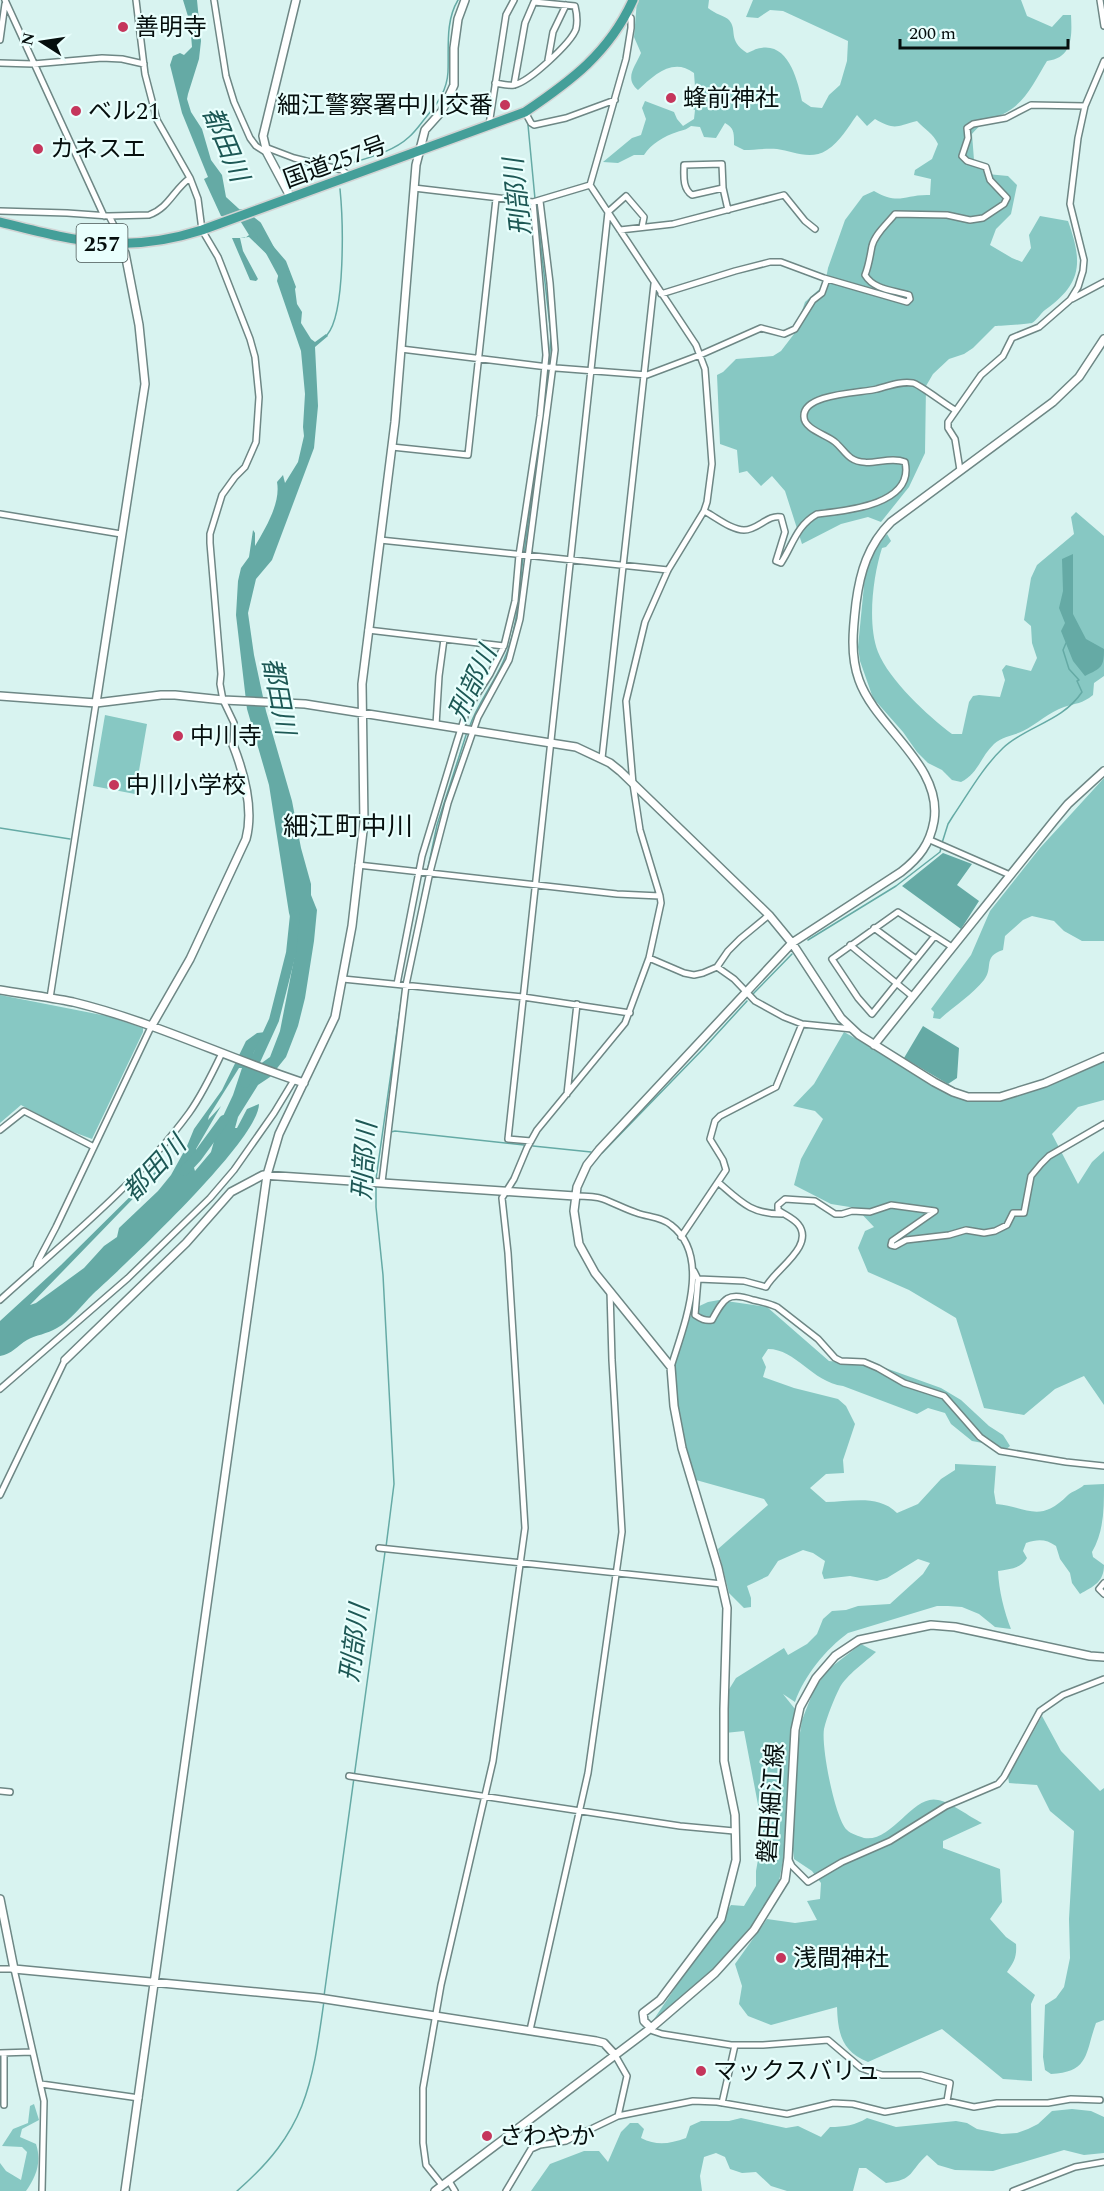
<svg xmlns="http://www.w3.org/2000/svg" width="1104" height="2191" viewBox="0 0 1104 2191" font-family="Spectral,'Noto Sans JP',serif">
  <rect width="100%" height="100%" fill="#d8f3f0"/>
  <path fill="#87c8c3" d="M637,0h72l-1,8c7,6 17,8 21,12 9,10 -2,20 18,33 4,-1 9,-5 14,-5 28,-5 37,34 41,53l9,6 11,1 7,-13 11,-10 7,-24 1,-20 -65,-30 -13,-1 -12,8 -12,-1 7,-17h268l6,16 25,11 11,-12h8c1,21 2,43 -24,46 -10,16 -19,36 -34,47 -16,12 -25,7 -41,26l2,26 13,14 21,2 9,9 -6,29 -15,15 -6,16 22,13 10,4 9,-14 -2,-13 11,-19 28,5c15,42 14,63 -23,89 -4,3 -9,11 -13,13 -4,1 -32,3 -37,3l-22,22 -9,6 -15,5 -16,15 -7,12 -1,67 -16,34 -28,35 -13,-5 -27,7 -39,20 -17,-53 -13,-15 -11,10 -14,-15 -8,2 -2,-23 -17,-6 -3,-69 6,-3 13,-13 37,-3 8,-5 13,-17 11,-32 20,-18 3,-16 17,-48 18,-24 11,-5c26,15 30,3 56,4l1,-16 -17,-4 1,-5 17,-11 6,-15c-5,-11 -13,-14 -21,-23 -21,5 -21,10 -42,-2l-8,7 -10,-11c-9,12 -17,27 -30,35 -17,11 -34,1 -50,-1 -11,-1 -23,1 -33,1l-10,-5c0,-10 1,-17 -9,-22l-9,15 -12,-1 -4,-10 -9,-1c-5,4 -8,4 -14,6 -13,4 -26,12 -33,23h-10l-16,8 -15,-1 29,-24 9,-3 5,-16 -4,-11 3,-7 29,11 3,7 6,7 11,-7 1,-9 -4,-2 4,-21 -1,-14c-21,-16 -40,2 -56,17 -14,-12 -3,-23 3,-37l-7,-16z
    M1076,512l28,24v140l-10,7 -1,12c-11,9 -17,8 -29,12 -15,5 -27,17 -41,24 -10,5 -20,5 -29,13 -13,12 -16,30 -33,38l-9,-2 -10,-10 -14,-7 -11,-11 -14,-20 -30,-34 -13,-37 -2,-14 7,-72 10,-26 12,-15 4,7 -5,6 -4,1c-9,28 -15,76 -4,104 11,28 50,64 74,82h10l7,-32 4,-6 6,-1 21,2 5,-17 -3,-10 4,-5 25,6 6,-13 -5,-15 -1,-17 -7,-6 7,-42 6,-13 37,-31 -3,-17z
    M105,715l42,9 -12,70 -42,-8z
    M1104,778v163h-22l-18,-10 -10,-10 -22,-5 -9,4 -18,16 -2,14c-21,7 -9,17 -19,30 -11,14 -31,27 -44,39l-7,-1 1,-6 -3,-3 40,-54 19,-44 50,-63z
    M0,995l107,21 36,12v4l-51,107 -27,-10 -44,-24 -21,18z
    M844,1032l90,50 50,16 47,-10 73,-30v42l-26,7 -26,27 26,50 14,-22 12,-11v254l-20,-29 -29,13 -31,26 -40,-7 -28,-90 -47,-28 -41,-18 -10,-24 7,-17 9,-4 -18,-19 -25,-4 -37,-19 7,-26 22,-40 -8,-8 -22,-5 21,-22z
    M719,1300l48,7 62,54 51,5 61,22 20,12 28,26 14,9 7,11 -6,5 -16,-7 -16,-3 -21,-17 -6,-11 -17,-5 -11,6 -74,-28c-31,-4 -47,-37 -75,-37l-6,9 4,9 -3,10 31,11 44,11 8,7 9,18 -12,36 1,13 -18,1 -16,14 16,14c24,0 52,-8 71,11l21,-9 23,-25 14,-9v-6l41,2 -2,26 2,12c32,3 43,20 72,-9 4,-4 11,-5 16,-10l20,-1c0,25 0,47 -12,68l1,5 11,8c0,17 -10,21 -24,29l-8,-11 -2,-10 -10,-14 -4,-13c-10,-7 -18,-7 -30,-3l-3,8 4,7c-6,11 -18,11 -29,13 1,20 6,40 13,58l-16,-2 -16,-13 -17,-7 -14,-1h-11l-89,27c-22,16 -44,43 -53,69l-12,-8 12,15 -6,49 -4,92 -8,42 -58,77 -67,53 79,-117 13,1 12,-20v-15l7,-40 -19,-100 -19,2 3,-42 8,-13 48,-30 4,7 19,-11 10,-10 6,-15 9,-8 14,-1 12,-4 32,-2 33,-30 7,-11 -12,-4 -31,19 -10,3 -27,-5 -26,3 -2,-6 3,-12 -12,-8 -10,-3 -25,11 -10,15 -21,10 4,12v9l-7,1 -15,-15 -11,-44 50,-44 -4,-6 -68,-19 -9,-27 -9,-48 -5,-42 20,-54 15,-7z
    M861,1644l15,8c-10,9 -30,24 -36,35 -6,12 -13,29 -16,42 -3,18 11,90 23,101 4,4 12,6 17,8 28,5 49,-44 74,-38 12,2 32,17 44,23l-39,18v7l57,21 2,33 -12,17 16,18 10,7c1,13 -2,18 -9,28l28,23 -4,9 1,77 -29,-2 -61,-50 -74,33c-26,-11 -30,-27 -31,-55l-66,18 -23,-9 -9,-12 3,-18 -7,-22 32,-45 28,4 22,-3 -10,-19 13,-2 1,-16 -9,-12 -18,-12 -2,-18 5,-89 5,-32 13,-33 15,-19z
    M1042,1716l19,35 39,40 4,-3v232l-8,3c-11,30 -6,49 -45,51l-6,-4 -2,-13 2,-52 11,-7 8,-11 6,-29 -1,-39 5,-88 -24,-20 -13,-26 -28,-2 -1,-7z
    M34,2104l5,16 -17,9 -2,8 16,7c6,18 0,33 -10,47h-26v-28l6,8 15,9 6,-28 -5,-5 -20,-1 11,-17 15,-6 2,-17z
    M1072,2109l19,2 13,6v36l-20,2 -20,-5 -71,21 -38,-1 -17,-5 -11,-10c-18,16 -12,25 -41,28l-20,-15h-7l-6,23h-66l-16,-5 -15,-14 -14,1 -12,-4 -5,-12 -9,-4 -12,4 -4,19 2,15h-171l19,-27 34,-13h15l9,11 13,-30 9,-9h8l6,6 -3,9c16,8 28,6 45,0l4,-12 11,-5h28l12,-3 45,10 12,-2 23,11 9,-10c14,0 26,-2 37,-9l29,9 60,-6 11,2 10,6 25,5 15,-1 11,-4 10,-5 14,-13z"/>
  <path fill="#65aaa5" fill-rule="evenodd" d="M183,0h14l4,41 -2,18 -11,35 -1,5 4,13 11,17 9,31 11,15 4,22 24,22 36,42 10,26 -1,2 2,15 5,8 -1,11 10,16 4,3 11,-8 2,2 -13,11 3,59 -4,42 -42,112 -16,19 -8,34 6,42 12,56 26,90 9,47 10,36v11l6,15 -3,31 -9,57 -7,28 -12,31 -16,20 -12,8 -20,32 -3,11h2l10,-19 12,-5c0,36 -133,160 -166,190 -11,11 -23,27 -36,34 -10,6 -21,7 -30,12 -10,6 -15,14 -27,16v-35l61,-56 99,-98 -6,10 -124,128 6,-2 48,-35 20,-22 13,-9 2,-9 39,-37 13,-16 16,-29 7,-17 28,-39 24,-49 11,-8 9,-1 -12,20 -5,20 21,-15 10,-26 16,-82v-12l-7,-24 -20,-128 -22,-76 -11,-94 2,-34 3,-13 8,-11 4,-27 2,3v13c10,-17 26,-43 22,-64l6,-7 2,8 13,-21 6,-26 -1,-9 2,-33 -4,-43 -24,-70 3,-14 -31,-30 -9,1 3,13 15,28 -2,2 -6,-1 -18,-42h13l4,-3 -10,-16 -18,-3 -17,-37 4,-2 -26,-64 -12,-48 3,-9 7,-3 4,2 8,-8 -2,-24zM239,1068h3l-9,27 -15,32 -7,25 -16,19 -4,-13 5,-5v-4l25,-43 -13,14 1,-4z
    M1073,554v60l13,25 18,10c0,19 -3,19 -19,27l-12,-15 -12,-30 4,-8 -6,-15 4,-17 -1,-32z
    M943,853l29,11 -15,21 22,16 -18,28 -59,-43z
    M923,1026l36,22 -2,30 -9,6 -44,-26z"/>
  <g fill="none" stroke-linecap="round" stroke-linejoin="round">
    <path stroke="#65aaa5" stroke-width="1.5" d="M528,125l7,74
      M342,166c21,-7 50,-13 67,-29 7,-6 12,-14 18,-21 11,-13 20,-26 21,-44 1,-23 -3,-51 10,-72
      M536,203l15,132 -2,31
      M327,335c19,-22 16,-116 13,-146
      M524,553l25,-182
      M469,728c8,-24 24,-43 34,-66 15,-32 16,-70 20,-104
      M0,828l70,11
      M942,843l6,-19 5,-8c15,-22 30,-49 50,-68 23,-22 59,-26 79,-56l-5,-11 2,-1 -10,-11 -6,-19 3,-7
      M808,940l88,-54 44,-34 1,-4
      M404,983l33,-158 30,-93
      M753,994l39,-40
      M391,1132l4,-1 129,14
      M533,1146l58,6
      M602,1153l102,-105 43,-47
      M376,1179l27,-191
      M376,1184v23l7,68 11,209 -8,63
      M324,1996l61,-444
      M237,2191c69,-60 75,-104 87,-190"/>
    <path stroke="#65aaa5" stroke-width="10" d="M242,214l15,12 29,54
      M245,1083l29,-63 17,-67 4,-38
      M184,1171l13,-14 27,-37"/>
    <defs>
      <path id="street" d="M5,0l99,216
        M136,0l9,74 12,46 33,58
        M214,0l12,76 8,26 16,36 6,8 11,7
        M1100,0l4,26
        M626,15l5,3v10l-5,31 -36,126 106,160 9,24 7,95 -5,38 -3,9 -36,59 -23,52 -19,79 7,83 7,46 20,66 1,7 -12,55
        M0,40l5,-36
        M548,60l5,-28 13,-27
        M0,63l33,1 69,-6 20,1 22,5
        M495,83c6,1 13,3 19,2 15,-3 57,-42 62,-56 2,-9 1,-15 -1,-23l-41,-4 -9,21 -11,62
        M525,112l6,11 3,2 32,-7 49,-18
        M489,125l17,-110 8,-15
        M265,147l29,11 48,12 8,7
        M414,188l119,14 57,-17
        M723,188l-31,7c-10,-7 -8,-20 -8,-30l38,-1 1,24 5,22
        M0,211l67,2 42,3 11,21
        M109,216l40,-1c20,-7 25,-26 41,-37l8,21 4,31 16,27 32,82 5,18 4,40 -3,45 -11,25 -10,10 -13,18 -12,39v9l11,131 -1,10 3,16 11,23 -1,22
        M620,230l53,-6 111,-29 21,26 10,8
        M661,294l74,-23 35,-9h11l43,16 83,24 3,-3 -1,-4c-16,-5 -35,-5 -44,-20 4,-10 5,-19 7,-29 3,-12 15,-22 23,-32l52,1 23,5 13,-2 21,-14 3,-6 -17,-18 -4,-13 -19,-6 -5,-5 6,-18 -1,-10 6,-4 33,-6 25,-13 54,1
        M1072,299l32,-17
        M401,349l155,19 91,7 53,-20 61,-27 23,6 11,-5 18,-29 9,-7 5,-14
        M392,447l76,8 28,-256
        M960,470l-5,-31 -7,-11v-6l33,-47 22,-19 9,-18 27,-11 31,-27 8,-13 5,-16 1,-11 -14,-56 8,-66 7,-32 19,-45
        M704,511c12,6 27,19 40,19 14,0 24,-16 37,-13l4,15 -9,29 5,2c12,-18 15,-37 36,-49 28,-3 98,-9 88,-52 -17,-7 -38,7 -54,-4 -6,-4 -10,-11 -16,-16 -8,-7 -31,-13 -31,-25 -2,-24 59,-24 73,-28 12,-3 23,-8 36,-6 6,1 33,22 42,27
        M0,514l121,20
        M380,540l288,30
        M368,630l136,16
        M436,725l3,-49 5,-37
        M602,758l52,-474
        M930,840l80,35
        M358,865l259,29 43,2
        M874,928l42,31
        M934,937l-62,77 -14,-16 -26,-39 66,-47 54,35
        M850,945l62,51
        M717,967l17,12 21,22 29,16 18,7 50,5
        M343,979l180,18 107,16
        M397,984l25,-128 35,-115 10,-31 23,-36 14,-28 11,-45 4,-46 21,-139 6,-61 -13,-153
        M50,998l46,-295
        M567,1094l10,-90
        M0,1130l24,-19 70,36
        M531,1141l-23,-2 100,-927 18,-16 18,21 -2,10
        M382,1182l24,-197 24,-113 18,-69 30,-86 31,-57 11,-41 35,-269 -5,-67 -10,-82
        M719,1183c22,19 32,31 63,31
        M575,1196c9,0 20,0 28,3 11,4 22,10 34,14 11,4 25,4 34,12 42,32 12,102 0,142
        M681,1237l45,-67 -3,-10 -13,-21 5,-18 5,-5 56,-29 26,-63
        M36,1268l1,-5 19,-36 95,-200
        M694,1271l4,8 46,2 22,6c8,-17 50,-41 32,-63 -5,-6 -13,-9 -20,-14v-5l7,-6 30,2 20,13h7l10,-3 18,1 21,-7 44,6 -43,30 -1,4 4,1 11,-6 43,-5 17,-5 18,3 11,-2 12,-6 6,-12h11l7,-37 10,-12 8,-8 55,-32
        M698,1279l-3,36c6,4 10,6 17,5 12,-22 16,-29 41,-20 8,2 16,3 24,7l41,32 17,19 6,3 23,1 14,6 26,15 40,13 36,41 20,14 66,11 38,4
        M0,1300c65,-59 137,-116 189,-187 13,-18 23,-39 33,-60
        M0,1389l128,-111 82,-80 24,-28 40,-57 20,-33
        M0,1495l65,-135
        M379,1548l343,36
        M1104,1583l-5,6 5,5
        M349,1776l331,50 54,5
        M0,1791l10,1
        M788,1858l4,8 16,16 34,-20 48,-21 56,-35 52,-22 6,-7 36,-66 23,-16 41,-16
        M0,1969h14l30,132 -2,90
        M651,2028l2,3 9,3 69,11h32l65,-5 33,28 11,4 10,3h39l29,8 -3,18
        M530,2030l58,-257 34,-241 -10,-172 -2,-69
        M0,2053l32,-1
        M41,2084l98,14
        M722,2103l13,-58
        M4,2105v-52
        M618,2116l75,-15 24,1 70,12 46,-11 20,1 32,8 62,-11 27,6 23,-4h51l23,-4 29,1
        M449,2181l6,10
        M442,2185l-16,-20 -3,-22v-55l18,-103 52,-224 32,-233 -17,-275 -6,-55 12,-19 13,-31 10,-18 88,-107 24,-65 35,15 10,2 9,-2 14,-6 11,-16 12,-12 29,-24
        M506,2191l25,-42 9,-4 26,-4 52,-25 9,-40 -12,-21
        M1013,2191l62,-24 29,-5"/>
      <path id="secondary" d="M291,198l-24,-45 -4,-17 33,-136
        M0,696l96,7 65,-8h14l48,5 82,4 271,43 34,16 10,8 149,144 23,28 49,75 18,17 75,47 19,10 15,5h32l45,-14 59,-26
        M96,703l49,-319 -6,-59 -14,-72
        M0,990c24,4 49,7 73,12 79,19 154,56 231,81
        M151,1027l39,-68 56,-120c8,-30 -2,-66 -13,-94
        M874,1045l179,-223 15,-18 36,-33
        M65,1360l121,-117 45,-51 32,-17 312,21
        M0,1899l14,70 305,29 277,43 8,2 11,12
        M651,2028l-7,-7 -1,-8 17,-13 61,-81 15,-59 -1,-45 -11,-54v-52l3,-101 -9,-40 -36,-120 -8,-42 -3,-39 -76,-94 -16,-29 -5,-33 3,-24 10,-22 12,-15 193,-207 109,-71c18,-14 29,-28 33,-51 9,-56 -58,-93 -75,-141 -9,-25 -6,-51 -3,-77 4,-31 12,-58 35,-81l162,-120 26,-25 25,-38
        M125,2191l142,-1016 12,-41 56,-117 17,-91 12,-104 -2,-138 33,-262 21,-257 9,-35 17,-19 12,-26v-37l4,-29 7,-19
        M435,2191l216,-163 64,-55 39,-43 31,-50 3,-22 7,-128 5,-23 16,-29 19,-22 24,-16 72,-15 24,2 135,29 14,1"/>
      <path id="highway" d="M0,222c76,19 124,33 202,8l323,-118c46,-31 84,-59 108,-112"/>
    </defs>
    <use href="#street" stroke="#6e8785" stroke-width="8"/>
    <use href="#secondary" stroke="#6e8785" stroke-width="10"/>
    <use href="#highway" stroke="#d2d4d4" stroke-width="12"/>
    <use href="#street" stroke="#fff" stroke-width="5"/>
    <use href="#secondary" stroke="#fff" stroke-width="7"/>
    <use href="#highway" stroke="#449f99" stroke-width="9"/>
  </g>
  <g fill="#c5365c" stroke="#e9fffd" stroke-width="2">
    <circle cx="123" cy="27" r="6"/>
    <circle cx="671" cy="98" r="6"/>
    <circle cx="505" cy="105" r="6"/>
    <circle cx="76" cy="111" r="6"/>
    <circle cx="38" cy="149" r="6"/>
    <circle cx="178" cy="736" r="6"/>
    <circle cx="114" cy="785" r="6"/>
    <circle cx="781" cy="1958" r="6"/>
    <circle cx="701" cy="2071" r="6"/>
    <circle cx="487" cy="2136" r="6"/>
  </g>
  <g text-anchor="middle" stroke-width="4.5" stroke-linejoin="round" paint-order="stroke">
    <rect fill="#e9fffd" stroke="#4a5756" stroke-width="1.5" x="76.5" y="224" width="51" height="38" rx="4.5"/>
    <g font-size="22" font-weight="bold" fill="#060f0e">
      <text x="102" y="251">257</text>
    </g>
    <g font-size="24" fill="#060f0e" stroke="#e9fffd" text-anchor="start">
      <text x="135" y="35">善明寺</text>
      <text x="683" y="106">蜂前神社</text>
      <text x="493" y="113" text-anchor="end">細江警察署中川交番</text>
      <text x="88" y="119">ベル21</text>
      <text x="50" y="157">カネスエ</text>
      <text x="190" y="744">中川寺</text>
      <text x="126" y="793">中川小学校</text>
      <text x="793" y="1966">浅間神社</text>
      <text x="713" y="2079">マックスバリュ</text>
      <text x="499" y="2144">さわやか</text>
    </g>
    <g font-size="24" fill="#060f0e" stroke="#e9fffd">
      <text transform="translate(335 162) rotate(-20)" y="8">国道257号</text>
      <text transform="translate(771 1803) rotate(-86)" y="8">磐田細江線</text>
    </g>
    <g font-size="26" font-style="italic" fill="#1d5855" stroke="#e9fffd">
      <text transform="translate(226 144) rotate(67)" y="9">都田川</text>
      <text transform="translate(517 197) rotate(-96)" y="9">刑部川</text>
      <text transform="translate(472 683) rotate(-65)" y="9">刑部川</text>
      <text transform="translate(279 696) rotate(79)" y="9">都田川</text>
      <text transform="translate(364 1161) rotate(-86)" y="9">刑部川</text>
      <text transform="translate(154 1168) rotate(-47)" y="9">都田川</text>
      <text transform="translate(354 1643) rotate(-82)" y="9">刑部川</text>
    </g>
    <g font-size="26" fill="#060f0e" stroke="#e9fffd">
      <text x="348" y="835">細江町中川</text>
    </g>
  </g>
  <g transform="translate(42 42) rotate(282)" stroke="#e9fffd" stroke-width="4.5" paint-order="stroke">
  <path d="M0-4.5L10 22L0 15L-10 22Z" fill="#060f0e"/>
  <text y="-9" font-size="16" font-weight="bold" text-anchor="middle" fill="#060f0e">N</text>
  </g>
  <path d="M900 39v9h168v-9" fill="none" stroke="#060f0e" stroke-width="3"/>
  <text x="909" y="39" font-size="18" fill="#060f0e" stroke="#e9fffd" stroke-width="4.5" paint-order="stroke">200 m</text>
</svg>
